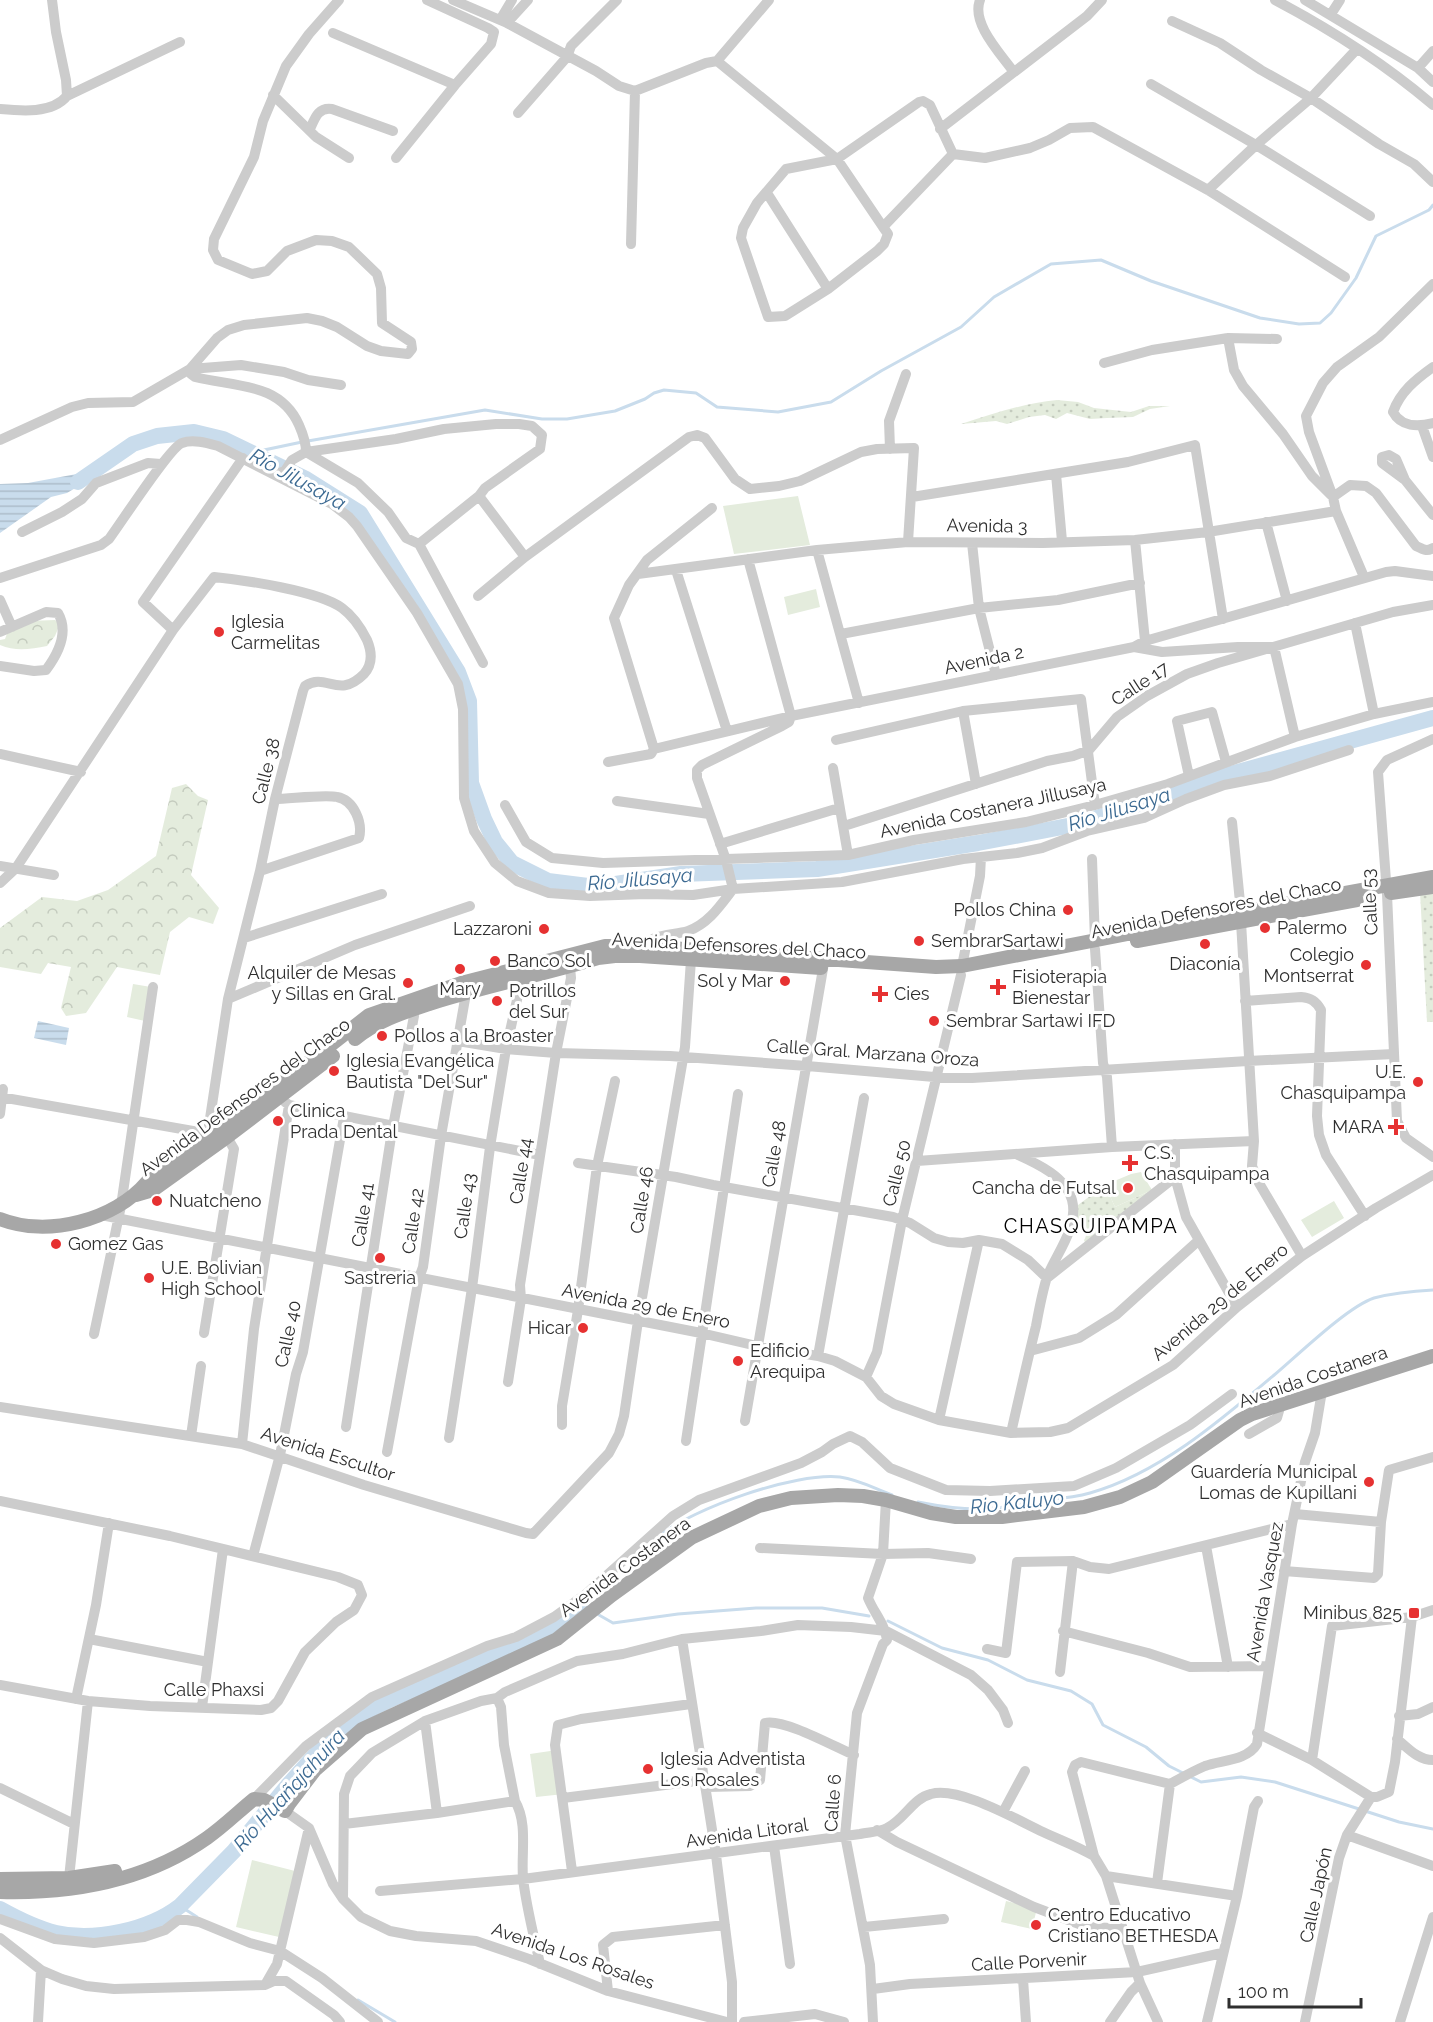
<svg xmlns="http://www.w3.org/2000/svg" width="1433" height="2022" viewBox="0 0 1433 2022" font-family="Raleway,sans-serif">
  <defs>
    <pattern id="green-dots" width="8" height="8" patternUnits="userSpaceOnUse" patternTransform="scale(1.5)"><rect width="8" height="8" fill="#e4ecdd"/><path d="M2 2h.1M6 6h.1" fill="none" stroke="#c4cbbe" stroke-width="1.8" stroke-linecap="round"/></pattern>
    <pattern id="forest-crowns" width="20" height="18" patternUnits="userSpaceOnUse" patternTransform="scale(1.5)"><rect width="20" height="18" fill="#e4ecdd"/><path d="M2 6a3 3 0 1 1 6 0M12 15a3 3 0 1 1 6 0" fill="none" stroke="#c4cbbe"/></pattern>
    <pattern id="water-rules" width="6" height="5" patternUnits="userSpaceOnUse" patternTransform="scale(1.5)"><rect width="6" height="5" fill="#c9dcec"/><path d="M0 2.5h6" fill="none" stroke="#adbdcb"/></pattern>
  </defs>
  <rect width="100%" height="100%" fill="#fff"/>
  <path fill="url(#green-dots)" d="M1057,400l21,2 16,6 37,4 18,-6h21l-20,3 -17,8 -26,1 -17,1 -23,-6 -11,6 -11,-4 -16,2 -22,7 -11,-3 -35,3c33,-10 62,-21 96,-24z
    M1433,890v132h-6l-7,-130z
    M1105,1185l10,22 37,-17 -64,54 -4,-3 3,-8 -18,-3 5,-22z"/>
  <path fill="url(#forest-crowns)" d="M55,620l5,4 -5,12 -8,10c-16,3 -31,6 -47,-1v-5l5,-1 3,-8 21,-10z
    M186,784l12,12 10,4 -17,75 28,33 -6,16 -24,-7 -19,15 -10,43 -43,-8 -31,46 -20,3 -5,-8 10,-41 -23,-4 -7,11 -41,-7v-39l42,-31 35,4 31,-11 48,-34 16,-68z"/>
  <path fill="#e4ecdd" d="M798,496l12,49 -76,9 -11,-48z
    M816,589l4,18 -32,8 -4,-18z
    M133,984l18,3 -6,34 -18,-4z
    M1141,1172l11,18 -37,17 -10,-22 26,-11z
    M1334,1201l10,17 -32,19 -11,-17z
    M557,1750l7,44 -28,3 -6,-43z
    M252,1860l43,11 -16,66 -43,-10z
    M1006,1901l31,7 -5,21 -31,-7z"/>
  <path fill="url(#water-rules)" d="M109,468l-42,25 -16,4 -51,36v-49l28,-1z
    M38,1021l31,7 -3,17 -32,-7z"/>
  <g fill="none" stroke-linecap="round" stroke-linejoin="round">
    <path stroke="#c9dcec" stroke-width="3" d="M308,441l177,-31 57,9h25l48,-8 30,-12 9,-6 10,-3 32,3 21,14 61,5 53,-10 50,-31 80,-44 33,-30 57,-33 50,-4 50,21 109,37 39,6 21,-1 11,-10 25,-35 20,-42 53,-26 4,-5
      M250,453l52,-11
      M918,1502c25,5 52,9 77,6 11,0 21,-4 32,-6 21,-3 42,-3 63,-9 68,-19 130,-72 183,-117 24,-20 74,-69 101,-78 19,-5 40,-7 59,-8
      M659,1536c35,-28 136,-64 181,-59 20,3 33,11 52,18
      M599,1615l14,8 65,-9 78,-6h66l47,8
      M888,1621l54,27 46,12 39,20 44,11 21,13 11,21 43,22 23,19 14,7
      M1189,1776l12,6 40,-5 34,5 84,27
      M1365,1811l34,11 34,7
      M180,1906l17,11
      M358,2000l37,22"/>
    <path stroke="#c9dcec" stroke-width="16" d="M78,482l55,-38 24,-8 37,-4 29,7 83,40 54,34 98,159 11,29 2,82 13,36 11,23 17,21 36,18 48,6 85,-13 136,-5 161,-26 100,-19 149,-49 206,-57
      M0,1909c18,10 36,19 56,24 38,9 93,-3 124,-27l54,-55 55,-67 46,-51 28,-20 24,-12 146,-63 48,-34"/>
    <path stroke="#ccc" stroke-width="10" d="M453,0l54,23 89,48 23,15 16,5 71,-28 11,-2 52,-61
      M980,0c-9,23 20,53 33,71
      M1275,0c55,29 110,64 158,105
      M1305,0l113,68 15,14
      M1331,14l9,-14
      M500,20l12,-20
      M1172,21l48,22 41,27 50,28 68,46 35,20 19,18
      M507,23l21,-23
      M333,33l122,52
      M717,61l120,98 46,68
      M1418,68l15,-17
      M1151,84l105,61 114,71
      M273,95l43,42 33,21
      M67,96l113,-54
      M923,101l7,4 23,49 -70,73 5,7 -4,10 -7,7 -49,38 -43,27 -17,1 -27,-79 2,-10 14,-25 29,-34 51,-10 82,-57z
      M0,109c21,2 52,5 67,-13l-1,-16 -10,-48 -4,-32
      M518,113l49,-56 4,-11 46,-46
      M310,129c5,-11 8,-22 22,-20l61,22
      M940,129l147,-113 15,-16
      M953,154l32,4 45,-10 19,-8 21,-12 23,-1 115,63 137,87
      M396,158l59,-73 36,-41 3,-12 -6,-4 -61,-28
      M1208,190l48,-45 55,-47 45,-48
      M767,193l61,96
      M631,244l4,-153
      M1228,338l6,32 9,16 40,48 29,42 19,19
      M1104,363l48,-13 76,-12 49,1
      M1433,367c-17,12 -33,25 -40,45 8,15 25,15 40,11
      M190,369l1,5 4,3c40,10 85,5 104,48 4,9 7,17 7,27
      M190,369l51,-4 43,7 24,8 33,5
      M1422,426l11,31
      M0,440l72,-33 16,-4 45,-1 57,-33 27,-31 11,-8 16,-5 63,-7 15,3 15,6 30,19 14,5 27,3 4,-5 -1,-7 -29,-19 -1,-35 -4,-14 -28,-27 -17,-6 -16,-1 -29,11 -20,20 -15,3 -34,-14 -5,-10 1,-11 40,-82 9,-36 23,-55 23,-32 30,-34
      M890,449l-1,-28 17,-47
      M306,452l52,31 30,29 18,26 13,6 64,119
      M276,474l9,-3 7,-11 14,-8 90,-13 48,-10 52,-5h23l13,2 10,9 -2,14 -55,39 -6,8 -60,48
      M1056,474l6,67
      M1405,480l-9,-21 -7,-4 -7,2v6l23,17 28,35
      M479,496l46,61
      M912,497l216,-35 67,-17 28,174
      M1333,497l17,-12 16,1 10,7 40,53c6,3 11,6 17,2
      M1266,522l21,79
      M22,532l40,-20 20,-13 14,-16 52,-20 13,1
      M1135,540l10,101
      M972,543l7,65 17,67
      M817,550l42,153
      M676,570l51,161
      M638,574l179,-24 91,-8 135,1 92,-3 73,-8 128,-21
      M1364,577l-28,-66 -3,-14 -24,-65 -3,-16 17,-33 14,-16 42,-30 54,-53
      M0,578l101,-33 8,-6c12,-16 61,-92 73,-96 11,-4 25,0 36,3l114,58 17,13 8,9 60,87 41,71 5,25 1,89 10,33 21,32 22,18 32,12 41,3 56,-2 47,1 40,-6 109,-7 121,-23 54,-6 25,-5 45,-17 57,-13 42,-19 38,-14 46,-9 79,-26
      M478,596l47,-39 164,-120 8,-2 8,3 30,41 15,10 29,-3 21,-5 61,-29 16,-3 37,-1 -6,94
      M0,600l12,27
      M1355,623l19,91
      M173,630l-30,-28 100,-144
      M0,632l46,-20 12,1c11,19 0,41 -12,57l-12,1 -34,-5
      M841,634l138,-26 79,-8 82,-17
      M1134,647l28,5 76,-5h36l21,90
      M963,711l13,73
      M1433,739l-46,21 -9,12 9,122 10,227 9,17 27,19
      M836,740l127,-29 118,-12 14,106
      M654,749l-40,-131 15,-33 18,-25 65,-52
      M0,754l81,18
      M608,762l43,-8 3,-5 137,-33 343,-69 11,-6 241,-69 9,-1 38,5
      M833,768l15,87
      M1189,776l-12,-55 35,-9 14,50
      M617,801l92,13
      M505,805l21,37 26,16 51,5 245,-8 66,-15 112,-18 69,-17 73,-21 127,-47 79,-23 59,-12
      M1232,822l9,90
      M844,826l203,-65 26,-5 16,-6 28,-33 30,-21 40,-22 31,-11 175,-51 40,-7
      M720,844l119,-36
      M1092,859l3,81
      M0,866l54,9
      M260,871l99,-33c4,-15 -5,-38 -22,-41 -12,-3 -48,2 -62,2
      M0,883l16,-15 157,-238 41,-53c30,3 105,14 128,31 11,8 19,20 25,32 5,12 6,24 -3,34 -26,26 -37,-2 -59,12l-2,5 -28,108 -15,72 -32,128 -19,126 4,9
      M1241,922l13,219 -2,25 7,17 43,73
      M244,938l138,-44
      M1095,949l8,114 4,14 5,70
      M642,950c7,-17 31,-14 46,-19 20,-7 32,-25 45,-42l-7,-29 -29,-82v-8l5,-5 80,-39 7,-4 2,-6 -43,-157
      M962,966l18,-90 1,-19
      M228,999l127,-54 115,-39
      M1245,1001l56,-4c10,1 15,4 20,13l-4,106 2,19 7,20 39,61
      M458,1041l48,8 50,4 114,3 137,10 139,12h26l276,-17 146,-7
      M0,1097l227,40 7,12 -30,184
      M285,1102l4,3 251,50
      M0,1114l3,-25
      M1175,1144v33l11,40 51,90
      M917,1161l195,-14 142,-6
      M578,1163l98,14 37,8 180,32 17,6 24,15 14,4 15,1 16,-3 23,4 26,16 19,18 128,-101
      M101,1215l600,118 56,13 61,10 17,5 31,16 15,19 13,8 45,16 72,13 39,-1 18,-4 105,-63 64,-58 65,-51 74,-48 57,-33
      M94,1334l27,-128 32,-219
      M1030,1351l49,-13 37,-23 82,-74
      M818,1356l46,-258
      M866,1377l11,-25 25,-132 59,-245
      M508,1382l13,-83 -1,-14 36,-232 15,-75 -1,-11
      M0,1407l242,37 122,41 162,48 7,1 76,-81 10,-19 5,-18 14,-95 47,-274 6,-87 2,-8
      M939,1420l40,-180
      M745,1421l79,-458
      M562,1425v-19l16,-96 19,-144 18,-85
      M346,1427l45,-290 23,-121 -2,-6
      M1011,1433c8,-35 16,-71 25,-107 3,-16 6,-33 11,-49 9,-23 32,-50 25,-77 -6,-23 -34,-36 -54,-45
      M1249,1434l28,-16 4,-14
      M191,1436l10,-70
      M449,1438l23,-150 18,-141 16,-98 13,-58v-12
      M686,1441l52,-347
      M242,1444l12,-115 35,-224
      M387,1452l32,-174 4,-11 18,-131 24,-137 -1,-6
      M0,1501l170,35 168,41 20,8 4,10 -8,15 -18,12 -31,30 -27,49 -7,7 -10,2 -111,-4 -62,-5 -88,-16
      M1295,1514l86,8
      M1206,1546l22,121
      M760,1548l123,6 45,-1 43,6
      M253,1556l27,-101 16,-81 7,-22 41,-235
      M1284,1571l90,7 4,-4 3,-52 8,-52 44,-13
      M1063,1631l85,22 42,14 79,-1
      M89,1639l119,23
      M682,1639l34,216 16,127v40
      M987,1649l19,4 11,-91 56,-1 17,6 19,2 183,-45
      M1060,1672l13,-111
      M497,1698l8,-6 72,-31 46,-7 59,-15 79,-8 37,-6 53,2 35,4 85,44 17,15 15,20 5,13
      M76,1699l20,-94 13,-82
      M202,1707l21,-158
      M1399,1716l19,-2 15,-7
      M425,1721l12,92
      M1257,1733l55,27 59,37
      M1397,1739c11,9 21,21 36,21
      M1312,1760l20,-134 80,-9 21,-7
      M1170,1784c11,-6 23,-13 35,-18 16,-6 42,-5 52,-22l35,-220 13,-62 10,-29 7,-42
      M706,1787l44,-1 10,-6 5,-57c18,-5 70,24 89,32
      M0,1788l74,36
      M563,1798l141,-18
      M254,1799l52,-53 66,-49 115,-51 29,-9 38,-20 32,-23 87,-78 26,-16 102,-37 21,-11 11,-8 17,-8 12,6 28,26 56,22 44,1 84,-5 42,-18 74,-43 42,-31
      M285,1811l24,17 24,56 10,15 18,18 29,14 26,5 60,5 53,18 79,32 119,31
      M1003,1812l22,-41
      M344,1824l93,-11 78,-12
      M877,1830l20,12 137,65 53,20 26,1 8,-2
      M1347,1835l86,31
      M774,1846l16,118
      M572,1871l-17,-126 3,-20 23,-6 110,-15
      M1106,1876l131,20
      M69,1878l19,-177
      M1157,1883l13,-99
      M380,1891l143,-12 337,-45c9,-2 20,-2 27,-6 17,-8 26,-30 44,-34 28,-8 86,26 112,38 17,8 34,14 51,24
      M343,1899l1,-105 6,-18 22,-23 53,-32 56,-20 16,-3 4,9 3,38 11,56c13,22 6,52 8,77 3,28 11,58 17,86
      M0,1919l55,20 39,4 50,-6 21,-7 13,-10h9l12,2 51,21 30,8 42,27 56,44
      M864,1927l80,-8
      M0,1938l41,32 21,9 24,7 28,3 151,-4 9,-4h12l48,34 6,7
      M1023,1979l3,43
      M265,1985l12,-21 3,-13 29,-123
      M873,1989l37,-5 227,-12 85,-19
      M608,1991l-5,-46 10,-8 112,-12
      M38,2022l3,-52
      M744,2022l71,-8 29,8
      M873,2022l-3,-57 -25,-130 12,-122 26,-69 4,-4c-2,-16 -13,-27 -19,-42l15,-44 3,-54
      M1110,2022l21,-30 9,-9
      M1158,2022l-18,-39 -34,-107 -12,-20 -22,-84 3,-7 6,-3 89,22
      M1207,2022l30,-126 17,-89 4,-6
      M1305,2022l34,-164 8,-23 24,-38h6l12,-5 6,-30 17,-145
      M1400,2022l33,-105"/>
    <path stroke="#a7a7a7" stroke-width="14" d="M1391,893l42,-6
      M1137,941l220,-41
      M355,1039c22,-18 47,-26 74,-35 56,-18 113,-29 169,-46l17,-2h25l181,12
      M136,1195l17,-5 74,-53 106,-81
      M0,1219c47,19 115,1 147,-37l125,-91 97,-76 92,-32 144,-37h38l293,21 26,-1 279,-54 192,-35
      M0,1879l69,-1 46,-7
      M0,1892c74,2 146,-11 207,-54 17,-12 31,-26 47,-39l10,1 21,11 4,-7 26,-34 47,-41 195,-90 55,-44 79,-57 68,-32 32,-8 47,-3 25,1 23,4 45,13 25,4h46l82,-10 36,-10 32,-15 88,-62 12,-6 181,-58"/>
  </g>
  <g fill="#e63131" stroke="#fff" stroke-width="2">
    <circle cx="219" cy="632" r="6"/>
    <circle cx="1068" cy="910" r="6"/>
    <circle cx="1265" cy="928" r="6"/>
    <circle cx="544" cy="929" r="6"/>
    <circle cx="919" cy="941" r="6"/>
    <circle cx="1205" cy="944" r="6"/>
    <circle cx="495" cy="961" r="6"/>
    <circle cx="1366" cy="965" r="6"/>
    <circle cx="460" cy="969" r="6"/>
    <circle cx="785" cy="981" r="6"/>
    <circle cx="408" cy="983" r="6"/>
    <path d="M995 978h6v6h6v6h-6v6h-6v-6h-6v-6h6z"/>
    <path d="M877 985h6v6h6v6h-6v6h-6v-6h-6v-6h6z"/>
    <circle cx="497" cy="1001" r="6"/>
    <circle cx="934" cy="1021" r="6"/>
    <circle cx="382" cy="1036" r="6"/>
    <circle cx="334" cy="1071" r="6"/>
    <circle cx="1418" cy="1082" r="6"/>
    <circle cx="278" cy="1121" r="6"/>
    <path d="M1393 1118h6v6h6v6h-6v6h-6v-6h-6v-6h6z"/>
    <path d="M1127 1154h6v6h6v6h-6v6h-6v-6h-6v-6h6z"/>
    <circle cx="1128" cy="1188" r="6"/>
    <circle cx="157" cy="1201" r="6"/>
    <circle cx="56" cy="1244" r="6"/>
    <circle cx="380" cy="1258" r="6"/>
    <circle cx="149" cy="1278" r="6"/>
    <circle cx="583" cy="1328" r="6"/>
    <circle cx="738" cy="1361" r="6"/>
    <circle cx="1369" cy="1482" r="6"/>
    <rect x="1408" y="1607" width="12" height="12" rx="3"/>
    <circle cx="648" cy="1769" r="6"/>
    <circle cx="1036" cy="1925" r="6"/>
  </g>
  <g text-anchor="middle" stroke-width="6" stroke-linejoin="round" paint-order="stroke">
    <g font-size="18" fill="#2f2f2f" stroke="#fff">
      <text transform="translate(987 526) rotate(1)" y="6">Avenida 3</text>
      <text transform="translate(984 660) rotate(-12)" y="6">Avenida 2</text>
      <text transform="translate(1140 684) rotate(-33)" y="6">Calle 17</text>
      <text transform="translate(266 771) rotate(-76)" y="6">Calle 38</text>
      <text transform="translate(993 808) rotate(-12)" y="6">Avenida Costanera Jillusaya</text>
      <text transform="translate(1370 902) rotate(-93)" y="6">Calle 53</text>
      <text transform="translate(1216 908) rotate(-11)" y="6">Avenida Defensores del Chaco</text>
      <text transform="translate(739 946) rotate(3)" y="6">Avenida Defensores del Chaco</text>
      <text transform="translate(873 1053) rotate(4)" y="6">Calle Gral. Marzana Oroza</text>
      <text transform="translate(245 1097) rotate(-36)" y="6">Avenida Defensores del Chaco</text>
      <text transform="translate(774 1154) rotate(-80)" y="6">Calle 48</text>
      <text transform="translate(521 1171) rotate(-81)" y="6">Calle 44</text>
      <text transform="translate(897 1173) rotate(-76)" y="6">Calle 50</text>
      <text transform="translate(642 1200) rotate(-81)" y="6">Calle 46</text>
      <text transform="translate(465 1206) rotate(-82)" y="6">Calle 43</text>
      <text transform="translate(363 1215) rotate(-81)" y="6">Calle 41</text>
      <text transform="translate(413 1221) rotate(-82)" y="6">Calle 42</text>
      <text transform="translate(1220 1302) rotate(-40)" y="6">Avenida 29 de Enero</text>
      <text transform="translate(646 1306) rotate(11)" y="6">Avenida 29 de Enero</text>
      <text transform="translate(288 1334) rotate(-78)" y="6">Calle 40</text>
      <text transform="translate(1313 1377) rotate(-19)" y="6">Avenida Costanera</text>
      <text transform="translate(328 1454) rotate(18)" y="6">Avenida Escultor</text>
      <text transform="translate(625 1567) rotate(-36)" y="6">Avenida Costanera</text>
      <text transform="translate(1265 1592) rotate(-80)" y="6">Avenida Vasquez</text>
      <text x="214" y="1696">Calle Phaxsi</text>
      <text transform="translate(833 1803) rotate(-86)" y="6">Calle 6</text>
      <text transform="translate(747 1833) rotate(-8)" y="6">Avenida Litoral</text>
      <text transform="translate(1316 1895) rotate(-78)" y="6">Calle Japón</text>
      <text transform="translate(573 1956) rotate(19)" y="6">Avenida Los Rosales</text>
      <text transform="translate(1029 1962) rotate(-3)" y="6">Calle Porvenir</text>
    </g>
    <g font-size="18" fill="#2f2f2f" stroke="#fff" text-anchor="start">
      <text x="231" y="628">Iglesia<tspan x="231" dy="21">Carmelitas</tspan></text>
      <text x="1056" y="916" text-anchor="end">Pollos China</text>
      <text x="1277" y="934">Palermo</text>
      <text x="532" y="935" text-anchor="end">Lazzaroni</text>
      <text x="931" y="947">SembrarSartawi</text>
      <text x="1354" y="961" text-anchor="end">Colegio<tspan x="1354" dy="21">Montserrat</tspan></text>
      <text x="507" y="967">Banco Sol</text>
      <text x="1205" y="970" text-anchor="middle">Diaconía</text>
      <text x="396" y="979" text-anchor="end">Alquiler de Mesas<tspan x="396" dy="21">y Sillas en Gral.</tspan></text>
      <text x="1012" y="983">Fisioterapia<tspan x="1012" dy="21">Bienestar</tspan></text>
      <text x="773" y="987" text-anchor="end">Sol y Mar</text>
      <text x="460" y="995" text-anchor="middle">Mary</text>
      <text x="509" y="997">Potrillos<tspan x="509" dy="21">del Sur</tspan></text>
      <text x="894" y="1000">Cies</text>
      <text x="946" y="1027">Sembrar Sartawi IFD</text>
      <text x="394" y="1042">Pollos a la Broaster</text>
      <text x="346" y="1067">Iglesia Evangélica<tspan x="346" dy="21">Bautista "Del Sur"</tspan></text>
      <text x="1406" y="1078" text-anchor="end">U.E.<tspan x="1406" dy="21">Chasquipampa</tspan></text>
      <text x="290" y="1117">Clinica<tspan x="290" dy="21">Prada Dental</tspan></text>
      <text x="1384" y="1133" text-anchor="end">MARA</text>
      <text x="1144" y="1159">C.S.<tspan x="1144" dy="21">Chasquipampa</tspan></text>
      <text x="1116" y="1194" text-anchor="end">Cancha de Futsal</text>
      <text x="169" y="1207">Nuatcheno</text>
      <text x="68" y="1250">Gomez Gas</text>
      <text x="161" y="1274">U.E. Bolivian<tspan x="161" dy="21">High School</tspan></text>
      <text x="380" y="1284" text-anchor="middle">Sastreria</text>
      <text x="571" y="1334" text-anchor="end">Hicar</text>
      <text x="750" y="1357">Edificio<tspan x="750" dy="21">Arequipa</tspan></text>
      <text x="1357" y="1478" text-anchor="end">Guardería Municipal<tspan x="1357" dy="21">Lomas de Kupillani</tspan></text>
      <text x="1402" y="1619" text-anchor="end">Minibus 825</text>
      <text x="660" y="1765">Iglesia Adventista<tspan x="660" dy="21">Los Rosales</tspan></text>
      <text x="1048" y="1921">Centro Educativo<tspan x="1048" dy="21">Cristiano BETHESDA</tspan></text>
    </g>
    <g font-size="20" font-style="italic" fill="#3c6a92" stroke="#fff">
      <text transform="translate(298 479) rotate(29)" y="7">Río Jilusaya</text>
      <text transform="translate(1119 809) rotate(-17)" y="7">Río Jilusaya</text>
      <text transform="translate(640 879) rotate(-5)" y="7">Río Jilusaya</text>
      <text transform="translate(1017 1502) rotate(-6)" y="7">Rio Kaluyo</text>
      <text transform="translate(289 1790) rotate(-48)" y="7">Río Huañajahuira</text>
    </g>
    <g font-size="20" letter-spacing="1.5" fill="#000" stroke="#fff">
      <text x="1091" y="1233">CHASQUIPAMPA</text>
    </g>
  </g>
  <path d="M1229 1998v9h132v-9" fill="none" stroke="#2f2f2f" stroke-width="3"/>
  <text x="1238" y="1998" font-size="18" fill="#2f2f2f" stroke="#ffffff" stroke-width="4.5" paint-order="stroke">100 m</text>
</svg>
